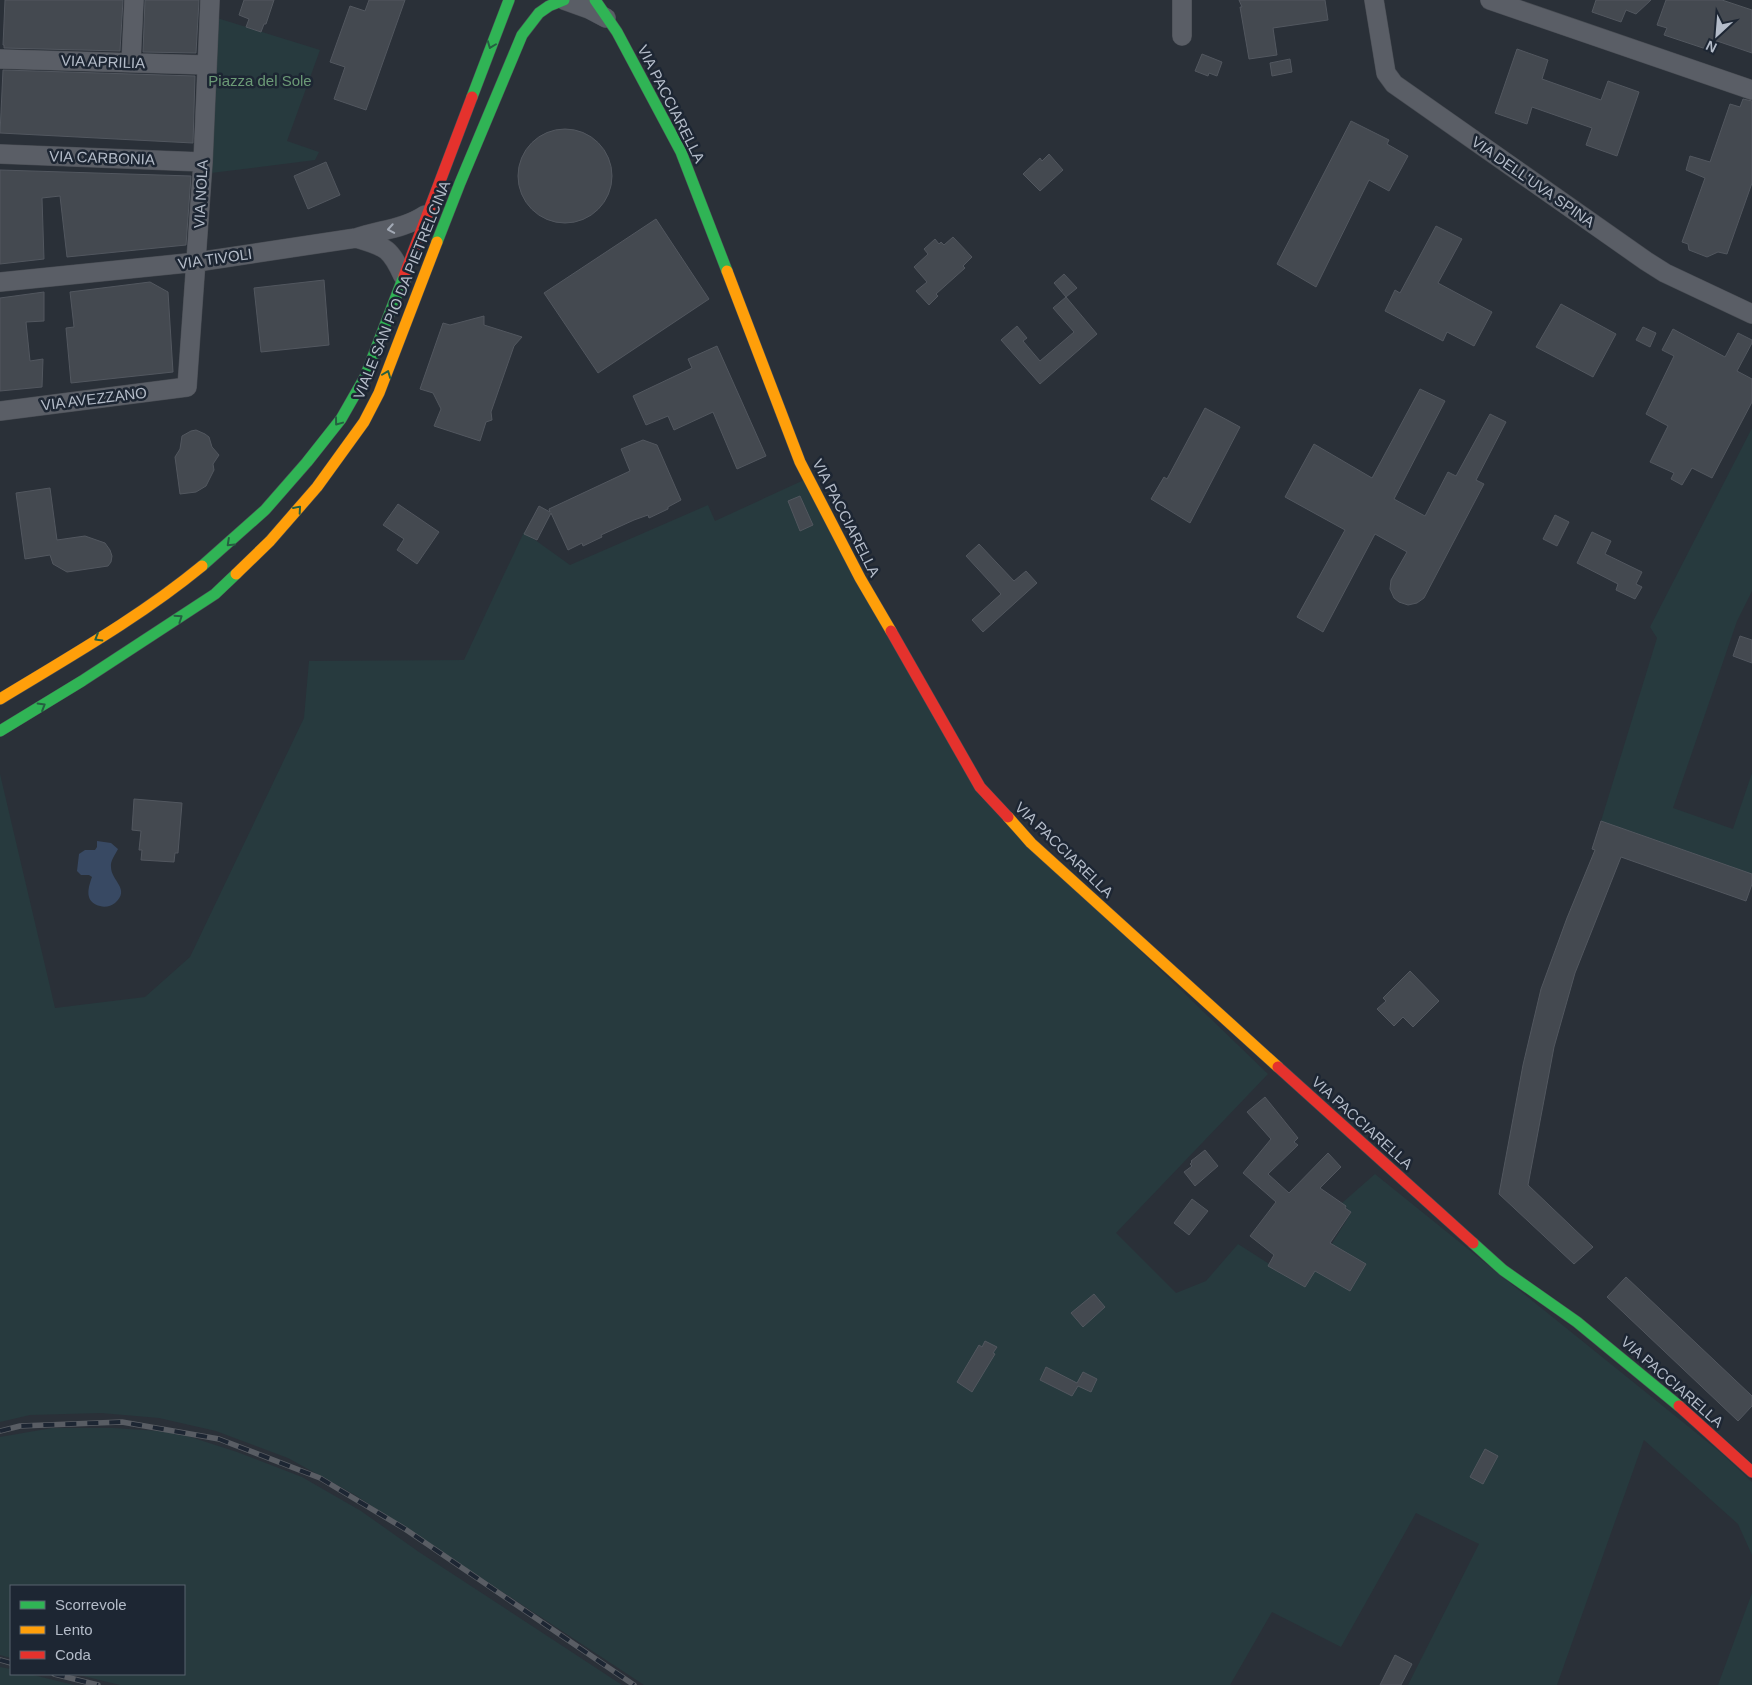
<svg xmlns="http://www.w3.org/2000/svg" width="1752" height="1685" viewBox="0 0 1752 1685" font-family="Helvetica,sans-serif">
  <rect width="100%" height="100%" fill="#2a3038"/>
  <path fill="#273a3e" d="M217,18l103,32 -33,91 32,11 -4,8 -104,13z
    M1752,428v163l-15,30 -64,187 60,21 19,-56v101l-151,-53 56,-183 -7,-11z
    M804,480l177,317 287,277 -152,159 60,60 30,-12 32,-37 67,43 46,-74 -9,-10 33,-29 345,278 32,30v73l-14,-31 -94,-84 -87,245h-149l71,-141 -63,-31 -75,134 -69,-35 -42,73h-586l-289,-190 -67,-37 -72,-27 -57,-13 -58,-5 -71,2 -30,7v-648l55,234 90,-11 45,-40 114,-239 5,-57 155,-1 60,-128 46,33 138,-60 7,16z
    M52,1428h61l62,4 62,20 65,25 59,34 58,41 203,133h-502l-45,-11h109v-88h-173v72l-11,-3v-218z
    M1752,1593v92h-34z
    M0,1667l11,2v5h18l45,11h-74z"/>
  <path fill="#384963" d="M97,841l14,2 7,6c-3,6 -8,12 -7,18 0,14 20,22 4,36 -4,3 -10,5 -15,3 -16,-4 -12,-18 -8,-29l-3,-2h-8l-4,-4 2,-17 6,-4h10l2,-3z"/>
  <path fill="#444950" stroke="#52575f" d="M5,0h118l-3,51 -116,-3v-3h-1z
    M145,0h54l-3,53 -53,-1z
    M244,0h30l-8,24h-2l-3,8 -15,-5 3,-8 -10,-4z
    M369,0h36l-39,110 -32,-11 11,-32 -15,-5 20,-56 15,5z
    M1239,0h86l3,20 -55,8 4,27 -28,4 -9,-52h2z
    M1596,0h55l-15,14 -10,-4 -5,12 -29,-10z
    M1666,0h56l30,10v43l-35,-12 -5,10 -48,-16 3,-7 -10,-3z
    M1517,49l31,11 -6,19 59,21 7,-19 31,11 -22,64 -31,-11 6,-17 -60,-21 -5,17 -32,-11z
    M1202,54l20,8 -5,14 -8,-3 -1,3 -13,-5z
    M1290,59l2,13 -20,4 -2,-13z
    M3,70l192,6 -2,67 -193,-10z
    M1743,99l9,2v82l-25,71 -9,-2 -11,5 -18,-7 -1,-6 -6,-2 23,-64 -19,-8 4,-14 20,6 20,-58 10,3z
    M1351,121l38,19 -2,4 21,12 -19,35 -20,-11 -53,107 -39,-23z
    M518 176a47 47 0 1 1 94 0a47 47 0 1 1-94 0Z
    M1049,154l14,16 -23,21 -17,-17 17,-16 2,3z
    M326,162l14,33 -32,14 -14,-33z
    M0,170l191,6 -5,69 -119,12 -7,-61 -18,2 2,61 -44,5z
    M656,219l53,80 -111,74 -54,-80z
    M1436,226l26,13 -24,44 54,29 -18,34 -27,-14 -4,9 -58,-30 10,-21 5,3z
    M953,237l19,20 -9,9 2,2 -29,26 2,2 -9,9 -13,-14 11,-9 -13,-15 14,-13 -4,-5 11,-10 4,5 2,-2 3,3z
    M1064,274l13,14 -11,9 -12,-14z
    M324,280l5,65 -68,7 -7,-64z
    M150,282l18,10 5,80 -102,11 -5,-55 8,-1 -4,-35z
    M44,292v29l-18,1 4,39 13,-2 -1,28 -42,4v-93z
    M1066,297l31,37 -57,50 -39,-44 16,-14 10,12 -4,3 17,20 34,-29 -21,-24z
    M1561,304l55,30 -23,43 -57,-30z
    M484,316v9l38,12 -8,9 -23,66 1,8 -6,2 -6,19 -46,-15 7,-17 -8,-16 -13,-4 23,-66 7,2z
    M1643,327l13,6 -6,14 -14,-7z
    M1673,329l52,28 13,-24 14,7v3l-15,28 15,8v23l-40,76 -20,-10 -10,17 -11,-6 3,-6 -24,-11 18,-36 -22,-12 28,-58 -12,-6z
    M717,346l49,110 -29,13 -24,-57 -39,18 -6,-14 -22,9 -13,-29 59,-28 -4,-9z
    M1420,389l25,12 -51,98 31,17 23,-44 8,4 34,-62 16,8 -30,58 8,4 -60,114 -7,5 -9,2 -9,-3 -5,-4 -4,-9 1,-9 16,-28 -32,-18 -52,98 -26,-15 48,-87 -60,-33 29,-53 58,34z
    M1205,408l35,19 -50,96 -39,-24 13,-22 3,2z
    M196,430l9,4 4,3 3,10 7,8 -6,9 1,6 -8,16 -10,6 -16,2 -5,-37 5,-8 2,-13 9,-5z
    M643,440l14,5 24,55 -13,7v2l-19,9 -1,-3 -14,5 -33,15 1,2 -19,9 -1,-3 -14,7 -17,-37 -14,27 -13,-6 15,-28 11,6 -1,-3 81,-38 -9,-22z
    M50,488l7,52 28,-4 20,7 5,7 2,6 -1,6 -3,4 -41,6 -14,-8 -3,-9 -25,4 -9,-66z
    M800,496l13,29 -13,6 -12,-30z
    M398,504l41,28 -22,32 -20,-14 7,-11 -21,-14z
    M1555,515l14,7 -12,24 -14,-7z
    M1592,532l19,9 -6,13 37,18 -6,12 6,3 -7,12 -19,-9 2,-6 -41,-21z
    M979,544l35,37 12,-10 11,12 -54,49 -11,-12 29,-26 -35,-38z
    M1740,636l12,4v23l-19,-7z
    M134,799l48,4 -4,50h-3l-1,9 -33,-2 1,-10h-3l2,-19 -9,-1z
    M1601,821l151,53v10l-6,17 -125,-44 -46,116 -21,74 -26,138 65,62 -19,17 -75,-70 24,-129 18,-76 26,-71 28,-68 -3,-1z
    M1410,971l29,30 -26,26 -10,-10 -9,9 -17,-17 9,-8 -3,-3z
    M1265,1097l33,41 -4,4 4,3 -30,29 21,19 39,-40 13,14 -21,21 26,18 -1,2 6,4 -21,31 36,21 -16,27 -35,-20 -10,16 -37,-21 6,-11 -24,-19 26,-34 -33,-29 28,-34 -24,-27z
    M1205,1150l13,16 -23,20 -11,-14 8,-6 -2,-2 2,-2 -1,-1z
    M1192,1199l16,12 -19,24 -15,-12z
    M1626,1277l126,119v10l-14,15 -131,-124z
    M1094,1294l11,13 -22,20 -12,-14z
    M985,1341l12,6 -4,6 2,1 -23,38 -15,-10 22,-37 3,2z
    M1046,1367l31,16 6,-11 14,7 -6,13 -13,-6 -6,10 -32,-16z
    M1485,1449l13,7 -15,28 -13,-7z
    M1395,1655l17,9 -11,21h-21z"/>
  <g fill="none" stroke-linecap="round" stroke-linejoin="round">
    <defs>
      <path id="street" d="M564,0l25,9 17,9
        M1182,0v36
        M1374,0l12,73 8,11 252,177 19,12 87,41
        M1490,0l262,90
        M0,59l207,6
        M131,62l3,-62
        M0,154l203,8
        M356,238c29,9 34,9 47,38
        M0,282l197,-20 159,-24c23,-8 48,-9 69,-23
        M0,411l187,-24 16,-225 7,-162"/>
      <path id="fast" d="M595,0l22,32 64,120 46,119
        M472,97l37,-97
        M437,242l23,-59 62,-148 17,-22 10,-7 15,-6
        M202,566l63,-56 42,-48 34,-43 24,-42 39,-101
        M0,731l82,-50 133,-87 21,-20
        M1473,1243l30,27 74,52 102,84"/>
      <path id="slow" d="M727,271l73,191 60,116 31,53
        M236,574l34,-33 47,-54 47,-65 15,-29 58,-151
        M0,699c69,-42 140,-82 202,-133
        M1008,817l23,26 247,224"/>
      <path id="jam" d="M404,276l68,-179
        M891,631l89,156 28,30
        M1278,1067l195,176
        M1679,1406l73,66"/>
    </defs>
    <use href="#street" stroke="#484c53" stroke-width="20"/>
    <use href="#fast" stroke="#484c53" stroke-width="12"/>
    <use href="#slow" stroke="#484c53" stroke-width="12"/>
    <use href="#jam" stroke="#484c53" stroke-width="12"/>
    <use href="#street" stroke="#5a5e66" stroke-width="19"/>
    <use href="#fast" stroke="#30b455" stroke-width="11"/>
    <use href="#slow" stroke="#ff9f0a" stroke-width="11"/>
    <use href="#jam" stroke="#e5322d" stroke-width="11"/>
    <defs>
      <path id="rail" d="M0,1431l20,-5 102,-4 97,17 101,39 85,51 229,156
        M0,1660l11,3
        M54,1674l44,11"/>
    </defs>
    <use href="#rail" stroke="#595d64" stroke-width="5.5"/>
    <use href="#rail" stroke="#1d2633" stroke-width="4" stroke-dasharray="11" stroke-linecap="butt"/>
  </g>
  <defs><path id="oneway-chevron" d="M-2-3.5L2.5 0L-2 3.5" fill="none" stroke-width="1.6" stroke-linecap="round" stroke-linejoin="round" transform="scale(1.25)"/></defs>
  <g stroke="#255f41">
    <use href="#oneway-chevron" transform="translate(491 45) rotate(111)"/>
    <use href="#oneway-chevron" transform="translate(387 374) rotate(-69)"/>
    <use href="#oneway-chevron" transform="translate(338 422) rotate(127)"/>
    <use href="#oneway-chevron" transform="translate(298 509) rotate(-49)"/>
    <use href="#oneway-chevron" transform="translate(230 543) rotate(137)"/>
    <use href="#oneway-chevron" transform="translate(179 618) rotate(-34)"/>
    <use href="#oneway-chevron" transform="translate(98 638) rotate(149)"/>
    <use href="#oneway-chevron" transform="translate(42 706) rotate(-31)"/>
  </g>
  <use stroke="#a2a9b5" href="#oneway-chevron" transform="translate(391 229) rotate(170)"/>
  <g text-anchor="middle" stroke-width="5" stroke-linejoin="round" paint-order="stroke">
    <g font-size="15" fill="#b4bcc9" stroke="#1d2633">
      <text transform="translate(103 62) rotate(2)" y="5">VIA APRILIA</text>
      <text transform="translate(671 104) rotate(63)" y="5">VIA PACCIARELLA</text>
      <text transform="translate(102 158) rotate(2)" y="5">VIA CARBONIA</text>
      <text transform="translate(1533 182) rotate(35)" y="5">VIA DELL'UVA SPINA</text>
      <text transform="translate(201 194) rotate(-87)" y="5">VIA NOLA</text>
      <text transform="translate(215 259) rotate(-8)" y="5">VIA TIVOLI</text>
      <text transform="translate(402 290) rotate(-68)" y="5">VIALE SAN PIO DA PIETRELCINA</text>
      <text transform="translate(94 399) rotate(-7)" y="5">VIA AVEZZANO</text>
      <text transform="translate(846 518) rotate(63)" y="5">VIA PACCIARELLA</text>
      <text transform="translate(1064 850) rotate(44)" y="5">VIA PACCIARELLA</text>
      <text transform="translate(1362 1123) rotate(42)" y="5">VIA PACCIARELLA</text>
      <text transform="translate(1672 1382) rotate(41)" y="5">VIA PACCIARELLA</text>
    </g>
    <g font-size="15" fill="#6b9a76" stroke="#1d2633">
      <text x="260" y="86">Piazza del Sole</text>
    </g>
  </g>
  <rect x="10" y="1585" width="175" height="90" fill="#1d2633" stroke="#59626f"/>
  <rect x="20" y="1601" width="25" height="8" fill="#30b455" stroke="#59626f"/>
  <text x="55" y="1610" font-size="15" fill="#b4bcc9">Scorrevole</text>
  <rect x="20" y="1626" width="25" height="8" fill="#ff9f0a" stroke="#59626f"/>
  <text x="55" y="1635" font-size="15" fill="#b4bcc9">Lento</text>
  <rect x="20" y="1651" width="25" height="8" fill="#e5322d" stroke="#59626f"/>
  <text x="55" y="1660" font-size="15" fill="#b4bcc9">Coda</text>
  <g transform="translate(1717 35) rotate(206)" stroke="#1d2633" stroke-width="4" paint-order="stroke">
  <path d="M0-4L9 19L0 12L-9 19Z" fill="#b4bcc9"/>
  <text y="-8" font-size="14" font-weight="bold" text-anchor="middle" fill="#b4bcc9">N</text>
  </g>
</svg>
